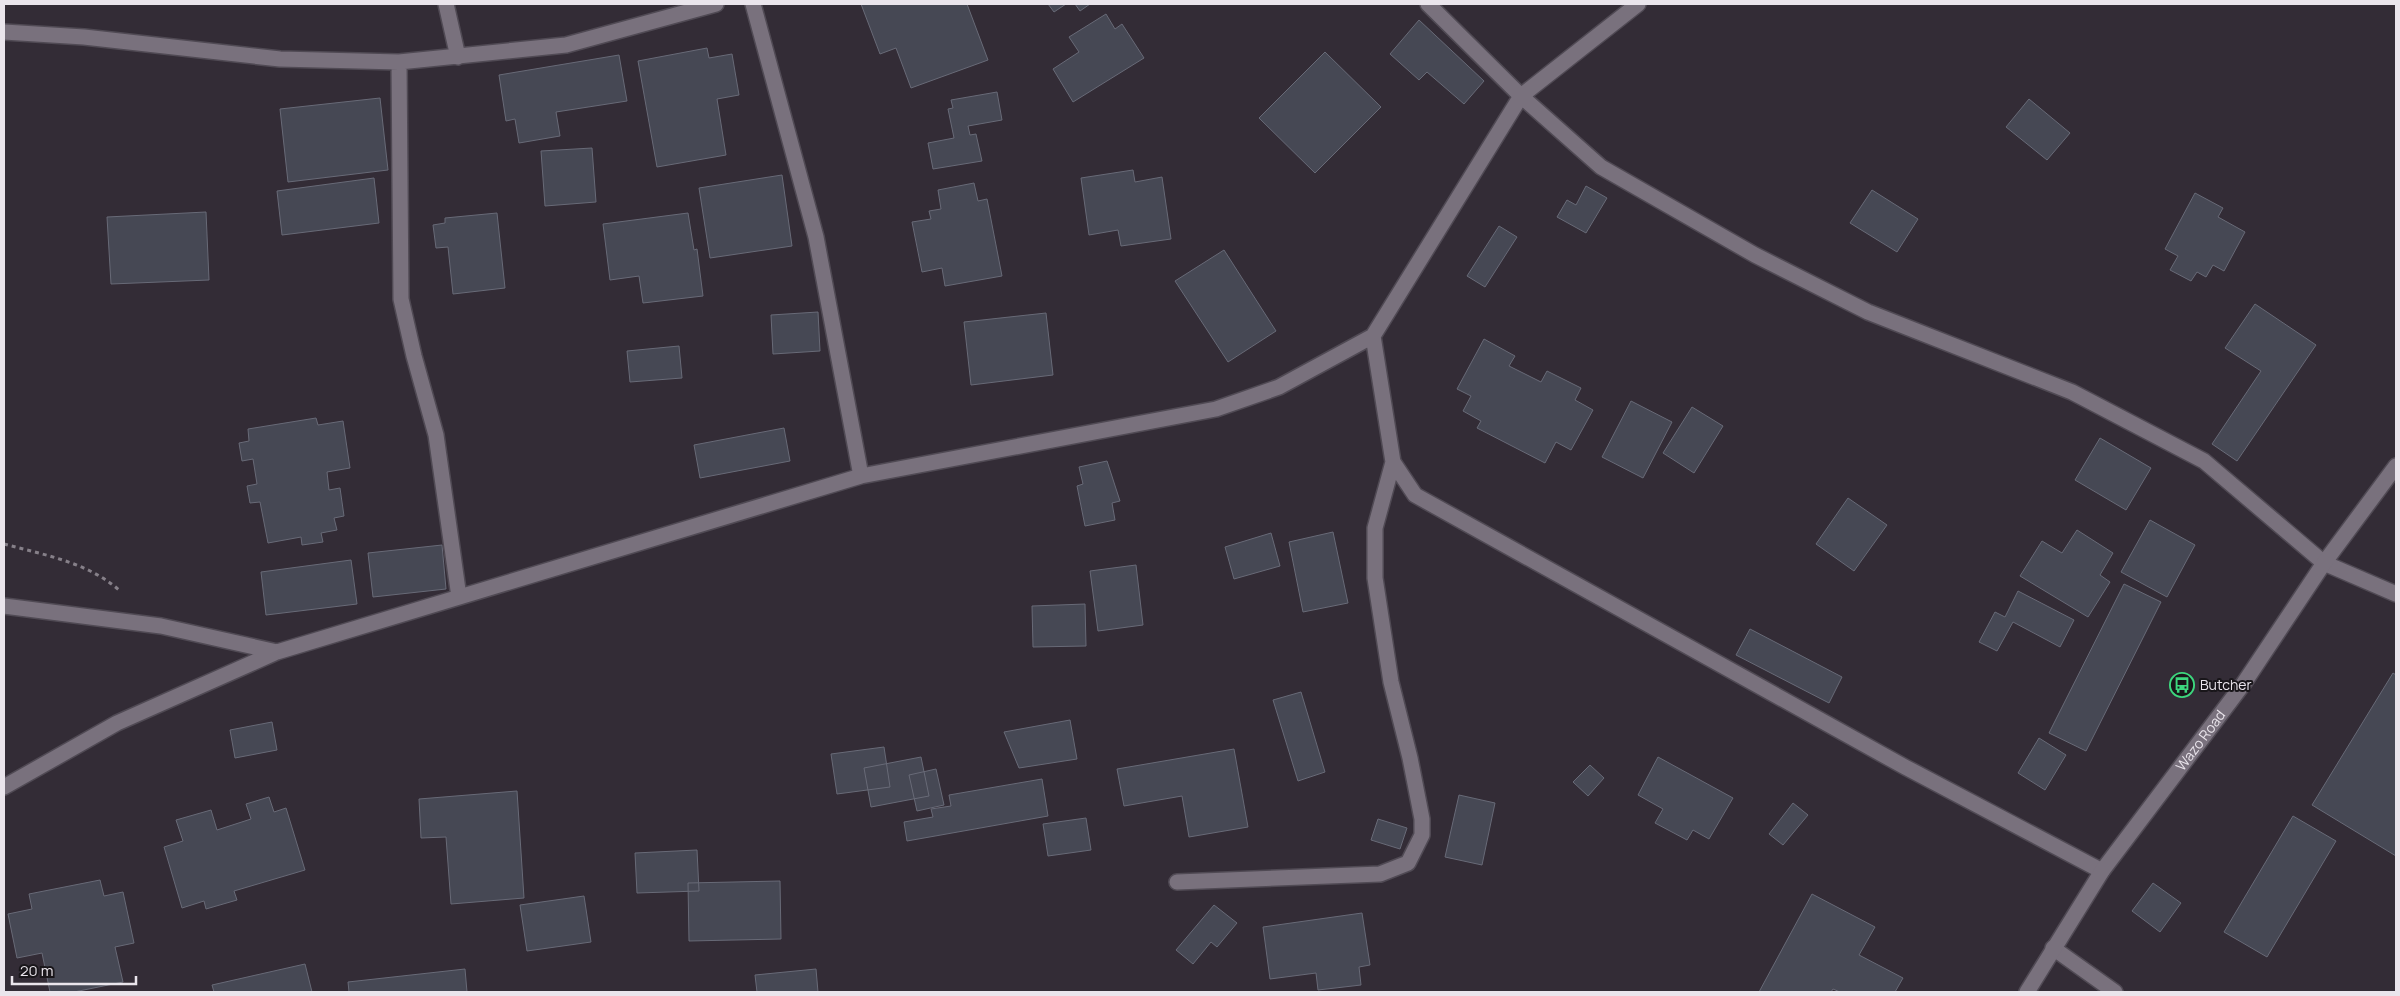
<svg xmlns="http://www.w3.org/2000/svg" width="2400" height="996" viewBox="0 0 2400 996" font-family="Manrope,sans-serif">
  <rect width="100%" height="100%" fill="#332c36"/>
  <path fill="#464854" stroke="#686a77" d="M861,4h106l21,56 -77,28 -15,-40 -16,6z
    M1048,4h18l-12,8z
    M1075,4h15l-10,7z
    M1106,14l9,15 7,-5 22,34 -71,44 -20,-33 26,-17 -10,-15z
    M1419,20l65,61 -20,23 -37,-32 -8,8 -29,-26z
    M707,48l2,10 23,-4 7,41 -22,4 9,56 -69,12 -19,-106z
    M1325,52l56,55 -66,66 -56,-55z
    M619,55l8,46 -71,11 4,24 -41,7 -4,-24 -9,2 -7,-46z
    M997,92l5,28 -34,6 2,9 6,-1 6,27 -49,8 -5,-26 26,-5 -6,-29 5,-1 -2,-8z
    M380,98l8,72 -100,12 -8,-73z
    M2029,99l41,34 -23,27 -41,-33z
    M592,148l4,54 -51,4 -4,-55z
    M1133,170l2,12 27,-5 9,62 -50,7 -3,-16 -29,5 -8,-57z
    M782,175l10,71 -82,12 -11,-70z
    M374,178l5,45 -97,12 -5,-44z
    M974,183l4,18 9,-2 15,77 -57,10 -3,-18 -20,4 -10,-50 19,-3 -2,-8 12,-2 -3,-19z
    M1586,186l21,12 -21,35 -29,-16 10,-17 9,5z
    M1872,190l46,29 -21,33 -47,-29z
    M2195,193l28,15 -5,9 27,15 -21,39 -11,-6 -7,12 -9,-5 -6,9 -21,-11 8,-14 -13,-7z
    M206,212l3,68 -98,4 -4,-67z
    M497,213l8,75 -52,6 -5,-47 -12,1 -3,-23 12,-2v-5z
    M688,213l6,37 3,-1 6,47 -60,7 -4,-27 -29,4 -7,-56z
    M1499,226l18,11 -32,50 -18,-11z
    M1224,250l52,81 -48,31 -53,-81z
    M2255,304l61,41 -79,116 -25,-17 49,-73 -36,-23z
    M818,312l2,39 -47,3 -2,-39z
    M1046,313l7,62 -82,10 -7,-63z
    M1484,339l31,17 -6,10 32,16 6,-11 34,17 -6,12 18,10 -22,40 -15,-8 -11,21 -68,-35 4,-7 -18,-10 8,-15 -14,-7z
    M679,346l3,32 -52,4 -3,-31z
    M1631,401l41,21 -29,56 -41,-21z
    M1692,407l31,19 -29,47 -31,-20z
    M316,418l2,7 25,-4 7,47 -23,4 2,18 11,-2 4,28 -10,2 3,12 -16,3 2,9 -21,3 -1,-8 -33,6 -8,-41 -10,1 -3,-17 10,-2 -4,-25 -11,2 -3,-18 10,-2 -1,-12z
    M784,428l6,33 -90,17 -6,-33z
    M2100,438l51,30 -25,42 -51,-30z
    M1107,461l13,40 -8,2 3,17 -30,6 -8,-40 6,-2 -4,-17z
    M1848,498l39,27 -33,46 -38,-27z
    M2150,520l45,25 -28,52 -46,-25z
    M2077,530l36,23 -13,22 10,7 -22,35 -68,-41 22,-35 20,12z
    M1333,532l15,71 -45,9 -14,-70z
    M1271,533l9,33 -46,13 -9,-32z
    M442,545l4,44 -73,8 -5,-44z
    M351,560l6,44 -91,11 -5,-43z
    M1136,565l7,60 -45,6 -8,-60z
    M2124,584l37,18 -75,149 -37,-18z
    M2018,591l56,29 -14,27 -47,-25 -16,29 -18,-9 16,-30 10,5z
    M1085,604l1,42 -53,1 -1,-41z
    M1750,629l92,48 -13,26 -93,-48z
    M2393,673l3,2v181l-84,-51z
    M1301,692l24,80 -27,9 -25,-81z
    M1070,720l7,39 -58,9 -15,-36z
    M272,722l5,28 -42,8 -5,-28z
    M2039,738l27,17 -21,35 -27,-17z
    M884,747l6,40 -53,7 -6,-40z
    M1234,749l14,78 -59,10 -7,-41 -58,10 -7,-37z
    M921,757l8,39 -58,11 -7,-39z
    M1658,757l75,41 -24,41 -16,-9 -6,10 -32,-17 8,-14 -25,-14z
    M1590,765l14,13 -16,18 -15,-14z
    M936,769l8,36 -27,6 -8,-36z
    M1042,779l6,37 -141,25 -3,-19 29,-5 -2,-8 20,-3 -2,-11z
    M517,791l7,107 -73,6 -5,-67 -25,1 -2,-39z
    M1459,795l36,8 -13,62 -37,-8z
    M269,797l5,15 12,-4 19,62 -71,21 3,9 -31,9 -2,-8 -22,7 -18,-61 19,-6 -7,-21 35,-10 6,20 34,-11 -5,-15z
    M1793,803l15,12 -25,30 -14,-11z
    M2293,816l43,25 -69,116 -43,-25z
    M1086,818l5,32 -43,6 -5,-32z
    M1378,819l29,9 -7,21 -29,-9z
    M697,850l2,41 -62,2 -2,-40z
    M100,880l4,16 19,-4 11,51 -19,4 8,35 -49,10h-24l-8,-39 -25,5 -9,-44 24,-5 -3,-15z
    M780,881l1,58 -92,2 -1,-58z
    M2153,883l28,20 -21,29 -28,-21z
    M1812,894l63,33 -16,28 44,23 -8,14h-55l-7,-3 -2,3h-72z
    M584,896l7,46 -64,9 -7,-46z
    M1214,905l23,18 -20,24 -6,-5 -18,22 -17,-14z
    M1362,913l8,52 -11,2 2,18 -43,5 -2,-17 -46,6 -7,-52z
    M305,964l7,28h-98l-2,-7z
    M465,969l2,23h-118l-1,-10z
    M816,969l2,23h-61l-2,-17z"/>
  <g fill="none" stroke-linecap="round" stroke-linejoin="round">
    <defs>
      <path id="lane" d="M2324,563l72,31"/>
      <path id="street" d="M446,4l12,53
        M753,4l63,233 45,239
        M1428,4l93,92 80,71 154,88 113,57 204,80 132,69 120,102
        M4,32l80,5 196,22 119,3 167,-17 150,-41
        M399,62l2,237 13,57 22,79 23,162
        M1373,336l20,126 22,33 490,272 197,104
        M4,606l157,20 116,26
        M4,787l113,-64 160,-71 584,-176 355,-67 63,-22 94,-51 148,-240 117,-92
        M1177,882l203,-8 28,-11 14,-28v-16l-12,-61 -19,-76 -16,-104v-50l18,-66
        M2053,948l62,44"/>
      <g id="secondary">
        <path id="s1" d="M2027,992l75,-121 142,-188 80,-120 72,-97"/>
      </g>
    </defs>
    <use href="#lane" stroke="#504a54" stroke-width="18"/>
    <use href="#street" stroke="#504a54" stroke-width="18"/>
    <use href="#secondary" stroke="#504a54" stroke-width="18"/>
    <path stroke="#868089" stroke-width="3" stroke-dasharray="4 4" stroke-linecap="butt" d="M4,544c40,11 83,18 115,46"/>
    <use href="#lane" stroke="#79717d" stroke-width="15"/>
    <use href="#street" stroke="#79717d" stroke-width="15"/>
    <use href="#secondary" stroke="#79717d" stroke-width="15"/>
  </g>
  <defs>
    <symbol id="bus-ring" viewBox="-11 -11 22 22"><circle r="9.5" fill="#19161a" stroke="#3dd77e" stroke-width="1.5"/><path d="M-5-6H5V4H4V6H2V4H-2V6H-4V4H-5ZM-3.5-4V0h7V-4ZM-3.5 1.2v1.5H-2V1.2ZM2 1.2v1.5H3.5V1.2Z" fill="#3dd77e"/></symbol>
  </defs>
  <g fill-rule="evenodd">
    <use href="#bus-ring" x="2168" y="671" width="28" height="28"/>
  </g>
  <g text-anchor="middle" stroke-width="4" stroke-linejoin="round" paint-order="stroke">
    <g font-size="14" fill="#eae5ec" stroke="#19161a" text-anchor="start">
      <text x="2200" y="690">Butcher</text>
    </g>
    <g font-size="14" fill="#eae5ec" stroke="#19161a">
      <text dy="5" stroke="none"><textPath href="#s1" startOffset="306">Wazo Road</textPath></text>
    </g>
  </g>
  <rect width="2400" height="996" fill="none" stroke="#eae5ec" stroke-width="10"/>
  <path d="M12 976v8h124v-8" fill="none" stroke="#eae5ec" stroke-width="2.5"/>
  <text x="20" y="976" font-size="15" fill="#eae5ec" stroke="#19161a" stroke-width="4" paint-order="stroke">20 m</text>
</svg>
